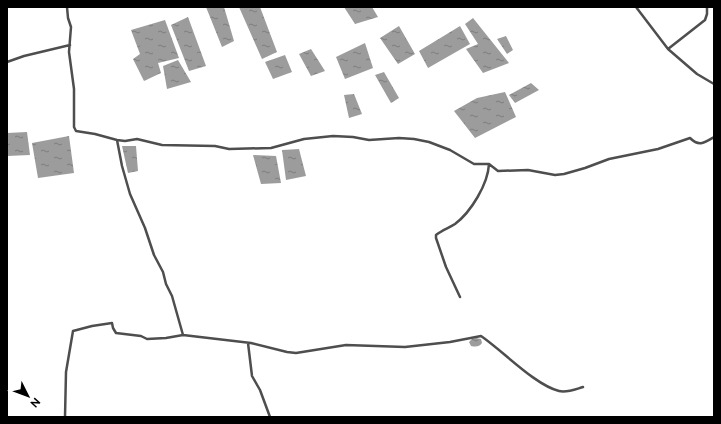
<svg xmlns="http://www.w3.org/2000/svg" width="721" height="424" viewBox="0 0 721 424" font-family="Raleway,sans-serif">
  <defs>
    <pattern id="water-ripples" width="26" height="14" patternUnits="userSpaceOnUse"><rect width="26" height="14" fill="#9c9c9c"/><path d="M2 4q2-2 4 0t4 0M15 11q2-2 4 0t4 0" fill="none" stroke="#7d7d7d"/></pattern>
  </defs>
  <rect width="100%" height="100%" fill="#fff"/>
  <path fill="url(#water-ripples)" d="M206,7h18l10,34 -12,6z
    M239,7h21l17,45 -15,7z
    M344,7h28l6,10 -23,7z
    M188,17l18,49 -17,5 -18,-46z
    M473,18l36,45 -26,10 -17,-24 12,-5 -13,-20z
    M165,20l14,38 -21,5 3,10 -17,8 -11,-22 7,-5 -9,-24z
    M399,26l16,28 -17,10 -18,-26z
    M460,26l10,18 -42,24 -9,-17z
    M506,36l7,14 -6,4 -10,-15z
    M365,43l8,25 -28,11 -9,-22z
    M311,49l14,22 -14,5 -12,-22z
    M285,55l7,17 -19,7 -8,-17z
    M178,60l13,22 -24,7 -4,-23z
    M384,72l15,26 -8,5 -16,-28z
    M531,83l8,7 -24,13 -6,-8z
    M505,92l11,25 -41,21 -21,-27 23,-13z
    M354,94l8,20 -13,4 -5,-23z
    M27,132l3,23 -23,1v-23z
    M69,136l5,37 -36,5 -6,-35z
    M122,146h14l2,25 -10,2z
    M299,149l7,27 -20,4 -4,-30z
    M253,155l23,1 5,27 -20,1z
    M476,338l5,1 1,4c-3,4 -6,4 -11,3l-2,-4 3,-3z"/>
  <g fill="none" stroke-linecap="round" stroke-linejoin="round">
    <path stroke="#4e4e4e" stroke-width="2.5" d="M67,7l1,11 3,9 -2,25 5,37v38l2,4 19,3 22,6 8,1 12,-2 25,6 53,1 14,3 42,-1 33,-9 29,-3 20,1 16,3 30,-2 15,1 15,3 21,8 24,14h15l9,7 30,-1 27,5 9,-1 21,-6 24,-9 49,-10 32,-11c9,9 14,5 24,-1
      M636,7l32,42 29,25 17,10
      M668,49l37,-29 2,-6v-7
      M7,62l17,-6 46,-11
      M117,140l5,26 8,28 15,34 9,27 9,17 3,12 6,12 11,39
      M460,297l-14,-30 -10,-29v-3c6,-5 13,-7 19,-11 16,-12 33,-40 34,-60
      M248,343l4,33 8,14 10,27
      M65,417l1,-45 7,-41 19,-5 20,-3 1,5 3,5 25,3 6,3 19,-1 17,-3 68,8 36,9 9,1 50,-8 59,2 45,-5 31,-6c22,15 54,49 78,55 8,2 17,-2 24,-4"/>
  </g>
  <rect width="721" height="424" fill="none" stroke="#000000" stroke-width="16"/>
  <g transform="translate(28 396) rotate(132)" stroke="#ffffff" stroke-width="3" paint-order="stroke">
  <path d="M0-3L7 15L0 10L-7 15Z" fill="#000000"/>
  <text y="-6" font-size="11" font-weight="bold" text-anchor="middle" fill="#000000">N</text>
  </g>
</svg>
